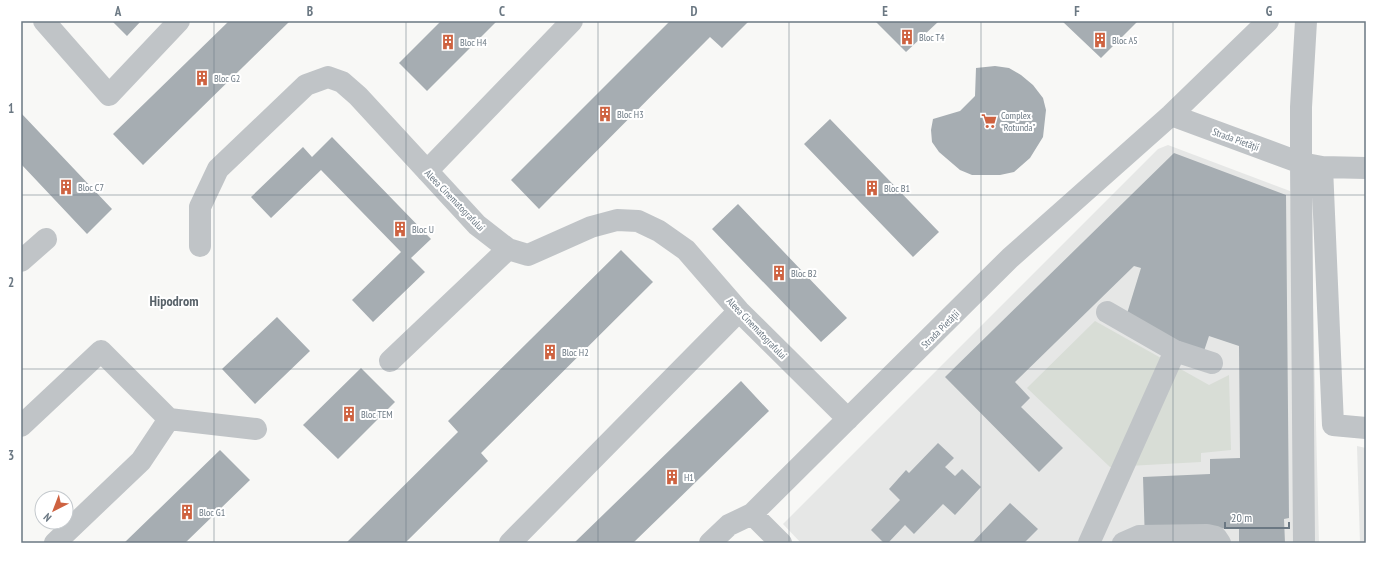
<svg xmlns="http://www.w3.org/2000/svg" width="1387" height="564" viewBox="0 0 1387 564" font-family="'PT Sans Narrow',sans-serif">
  <rect width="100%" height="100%" fill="#f8f8f6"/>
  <path fill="#e6e7e6" d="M1168,145l122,46 2,36h19l8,316h-518l-18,-19 375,-375z
    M1357,446l9,2v95h-6z"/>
  <path fill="#d8ddd6" d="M1095,321l114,64 20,-10 2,75 -30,3v9l-91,5 -83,-79z"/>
  <path fill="#a6adb2" d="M112,21h29l-14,15z
    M229,21h61l-147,144 -30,-31z
    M441,21h56l-70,70 -28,-28z
    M670,21h79l-27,27 -12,-11 -171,172 -28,-29z
    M875,21h64l-33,31z
    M1062,21h76l-37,37z
    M995,66l14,2 12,7 12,10 10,13 3,12 -3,27 -13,21 -16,14 -14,3h-28l-12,-5 -21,-18 -7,-10 -1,-12 2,-11 27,-8 15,-15 1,-28z
    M21,113l91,96 -25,25 -66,-70z
    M830,119l109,113 -26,25 -109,-113z
    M332,137l99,102 -20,19 14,14 -52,50 -21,-22 49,-48 -80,-82 -50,48 -20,-21 52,-50 9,10z
    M1174,153l112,42 3,323 -5,1 1,24h-46v-15l-32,1 -62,14 -2,-66 67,-3v-15l30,-1 -1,-112 -30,-10 -5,15 -79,-31 16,-52 -7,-2 -119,116 15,16 -9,9 42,41 -24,24 -94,-95z
    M738,204l109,114 -26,24 -109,-113z
    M621,250l32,32 -172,171 7,8 -83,82h-59l112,-111 -10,-11z
    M277,317l33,34 -55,53 -33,-35z
    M361,368l34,34 -57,57 -35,-34z
    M741,381l28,30 -136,132h-59z
    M938,443l16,15 -9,9 10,9 7,-7 19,18 -26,28 -12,-11 -29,30 -9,-9 -17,18h-4l-13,-13 29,-30 -11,-11 17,-19 3,3z
    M220,450l30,30 -65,63h-61z
    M1010,503l28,26 -14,14h-52z"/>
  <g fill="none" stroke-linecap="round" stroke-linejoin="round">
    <path stroke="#c0c4c7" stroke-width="22" d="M44,21l65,74 70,-74
      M1306,21l-5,86v56l21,4 11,258 33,3
      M1171,115l130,48 3,380
      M1322,167l44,1
      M427,171l145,-150
      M200,246v-39l18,-38 88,-84 22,-8 14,5 16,14 119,129 31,24 20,6 63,-28 26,-7 21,1 21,10 27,19 53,61 109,108
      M21,261l25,-22
      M1107,312l68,39
      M390,361l118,-112
      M21,426l80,-75 68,68
      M752,514l29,29
      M55,543l86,-82 28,-42 87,10
      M510,543l229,-232
      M710,543l19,-18 23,-11 258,-256 161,-143 97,-94
      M1089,543l86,-192 37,12
      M1123,543l16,-7 68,-1 9,2 4,6"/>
  </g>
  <path fill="none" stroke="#6b7883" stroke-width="1" stroke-opacity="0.55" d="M214,21v522M406,21v522M598,21v522M789,21v522M981,21v522M1173,21v522M21,195h1345M21,369h1345"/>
  <defs>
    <symbol id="building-bare" viewBox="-9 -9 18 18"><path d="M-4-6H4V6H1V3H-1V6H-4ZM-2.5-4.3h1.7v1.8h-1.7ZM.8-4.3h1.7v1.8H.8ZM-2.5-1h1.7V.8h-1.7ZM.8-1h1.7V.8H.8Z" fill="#ce6240" stroke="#fff" stroke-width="2.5" paint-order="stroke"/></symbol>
    <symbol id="supermarket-bare" viewBox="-9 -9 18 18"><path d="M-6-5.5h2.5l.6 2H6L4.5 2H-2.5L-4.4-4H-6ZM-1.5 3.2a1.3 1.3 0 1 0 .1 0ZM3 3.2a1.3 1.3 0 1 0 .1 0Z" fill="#ce6240" stroke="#fff" stroke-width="2.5" paint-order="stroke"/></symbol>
  </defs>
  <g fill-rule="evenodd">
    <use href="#building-bare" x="896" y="26" width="22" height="22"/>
    <use href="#building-bare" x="1089" y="29" width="22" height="22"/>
    <use href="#building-bare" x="437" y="31" width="22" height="22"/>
    <use href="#building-bare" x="191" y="67" width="22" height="22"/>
    <use href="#building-bare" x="594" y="103" width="22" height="22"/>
    <use href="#supermarket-bare" x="978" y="110" width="22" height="22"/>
    <use href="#building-bare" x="55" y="176" width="22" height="22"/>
    <use href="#building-bare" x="861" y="177" width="22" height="22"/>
    <use href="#building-bare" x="389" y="218" width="22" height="22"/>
    <use href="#building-bare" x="768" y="262" width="22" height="22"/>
    <use href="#building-bare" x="539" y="341" width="22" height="22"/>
    <use href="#building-bare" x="338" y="403" width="22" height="22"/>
    <use href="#building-bare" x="661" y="466" width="22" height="22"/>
    <use href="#building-bare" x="176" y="501" width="22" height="22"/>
  </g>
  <g text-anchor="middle" stroke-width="4" stroke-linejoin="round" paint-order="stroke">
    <g font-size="10" fill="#6b7883" stroke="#fff" text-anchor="start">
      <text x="919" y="41">Bloc T4</text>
      <text x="1112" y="44">Bloc A5</text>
      <text x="460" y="46">Bloc H4</text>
      <text x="214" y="82">Bloc G2</text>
      <text x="617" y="118">Bloc H3</text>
      <text x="1001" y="119">Complex<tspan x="1001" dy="12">"Rotunda"</tspan></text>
      <text x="78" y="191">Bloc C7</text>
      <text x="884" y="192">Bloc B1</text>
      <text x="412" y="233">Bloc U</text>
      <text x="791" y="277">Bloc B2</text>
      <text x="562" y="356">Bloc H2</text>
      <text x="361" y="418">Bloc TEM</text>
      <text x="684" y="481">H1</text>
      <text x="199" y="516">Bloc G1</text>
    </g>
    <g font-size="10" fill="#6b7883" stroke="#fff">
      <text transform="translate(1236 139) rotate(20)" y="4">Strada Pietății</text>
      <text transform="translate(455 200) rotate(46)" y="4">Aleea Cinematografului</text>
      <text transform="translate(757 328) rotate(46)" y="4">Aleea Cinematografului</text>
      <text transform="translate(940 329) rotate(-45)" y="4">Strada Pietății</text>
    </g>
    <g font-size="14" font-weight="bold" fill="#586269" stroke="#fff">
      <text x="174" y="306">Hipodrom</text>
    </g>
  </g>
  <rect width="1387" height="564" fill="none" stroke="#ffffff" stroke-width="44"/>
  <g transform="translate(54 510) rotate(222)"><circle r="19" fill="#ffffff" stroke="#c4c9cd"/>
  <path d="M0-3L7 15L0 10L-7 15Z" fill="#ce6240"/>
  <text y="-6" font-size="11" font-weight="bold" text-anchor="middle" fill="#6b7883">N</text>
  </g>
  <path d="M1225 522v6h64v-6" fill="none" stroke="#6b7883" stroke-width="2"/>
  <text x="1231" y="522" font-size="12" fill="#6b7883" stroke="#ffffff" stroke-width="3" paint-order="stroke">20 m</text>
  <rect x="22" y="22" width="1343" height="520" fill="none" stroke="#6b7883" stroke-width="1.5"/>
  <g font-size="13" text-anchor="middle" font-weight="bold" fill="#6b7883">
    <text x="118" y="16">A</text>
    <text x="310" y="16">B</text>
    <text x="502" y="16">C</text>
    <text x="694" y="16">D</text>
    <text x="885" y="16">E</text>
    <text x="1077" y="16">F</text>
    <text x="1269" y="16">G</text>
    <text x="11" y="113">1</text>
    <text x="11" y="287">2</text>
    <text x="11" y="460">3</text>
  </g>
</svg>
